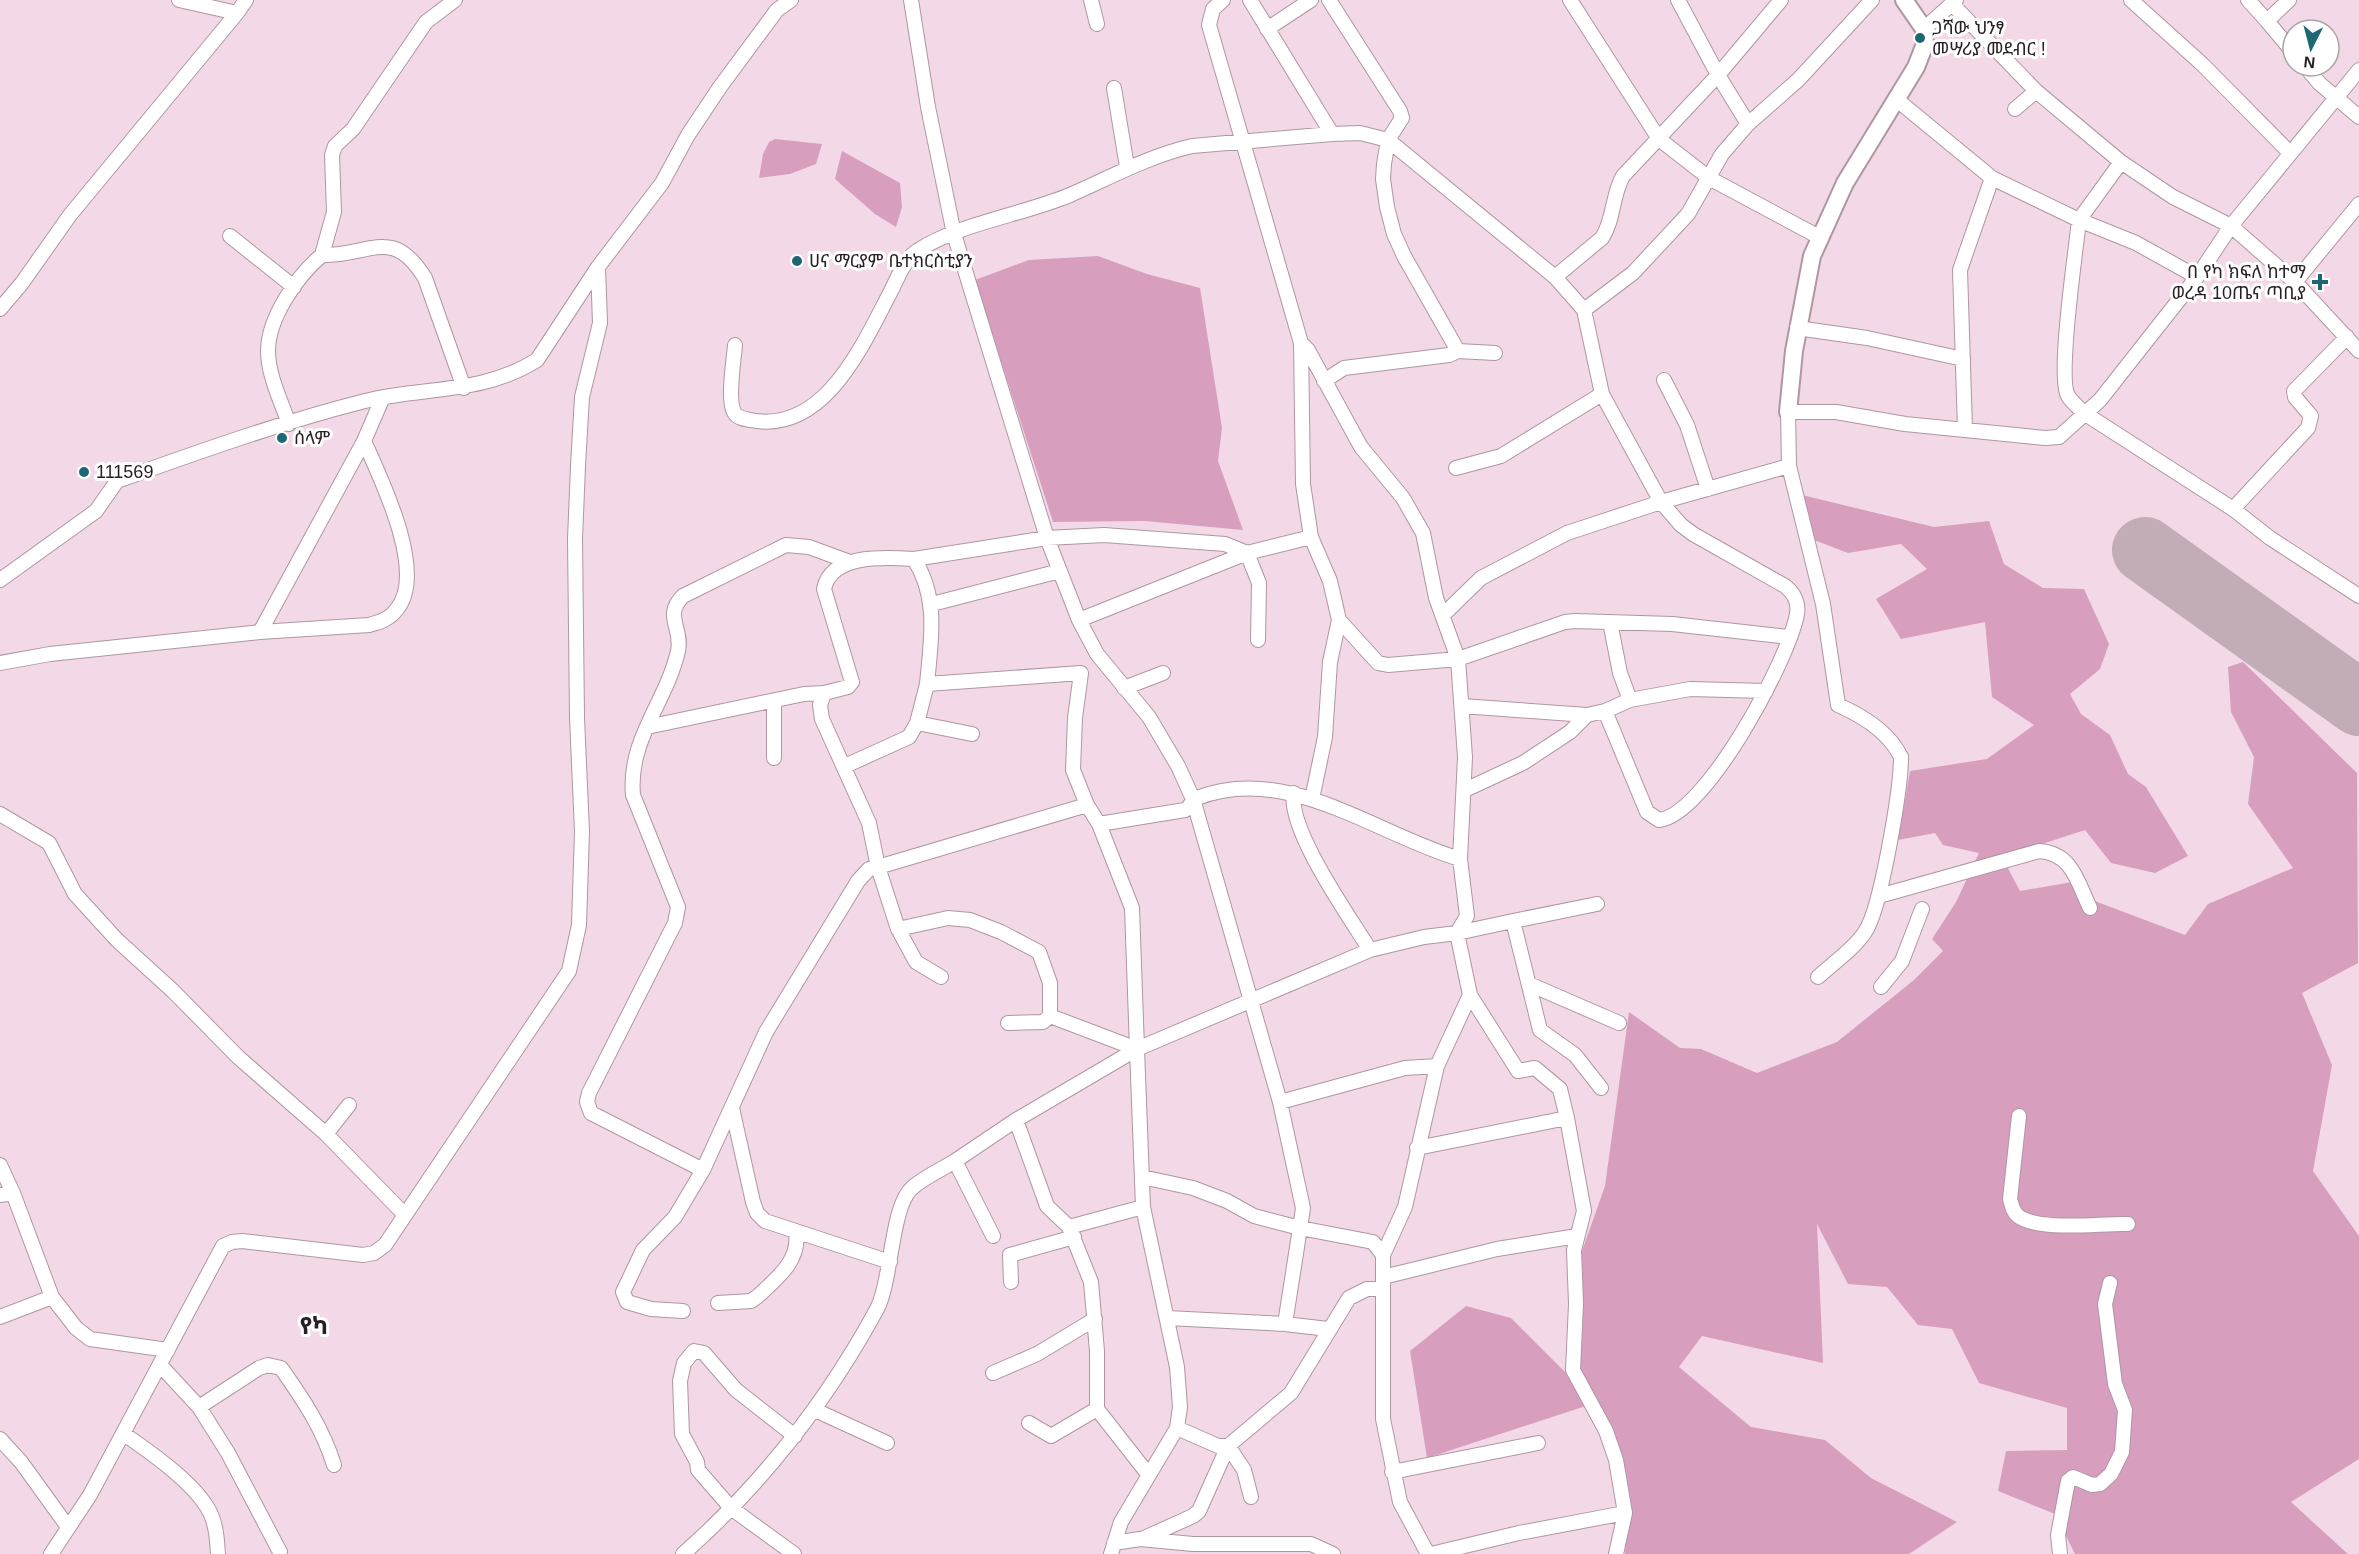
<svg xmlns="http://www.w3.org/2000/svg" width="2359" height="1554" viewBox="0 0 2359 1554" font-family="Arial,'Noto Sans Ethiopic',sans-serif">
  <rect width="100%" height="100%" fill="#f3d9e7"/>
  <path fill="#d89ebe" d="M775,139l47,5 -6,20 -26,10 -31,4 4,-24 6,-12z
    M842,151l58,32 2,24 -6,20 -21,-13 -40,-35z
    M1098,256l49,18 53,14 22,140 -4,33 25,69 -98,-9 -92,1 -78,-242 54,-20z
    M1802,495l132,32 55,-6 15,43 39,24 41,1 25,55 -9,25 -30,25 11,20 29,21 18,39 18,13 42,69 -33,17 -44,-10 -26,-33 -83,27 18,34 64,-11 8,20 93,35 23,-31 85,-36 -45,-64 6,-47 -23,-45 -3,-45 15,-5 114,111 1,190 -56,30 30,72 -19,106 46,65v223l-68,43 57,52h-273l-20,-40 -57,-23 8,-40 61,-1v-42l-88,-25 -27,-54 -34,-4 -31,-38 -39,-3 -31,-60 6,139 -121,-27 -23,31 72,60 74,13 46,38 86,44 -48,32h-284l3,-47 -14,-76 -16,-29 -171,56 -17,-107 56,-45 45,12 54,54 7,-73 10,-48 23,-65 24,-174 51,36 21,1 56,24 80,-31 77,-62 29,-29 -11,-12 24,-37 23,-49 -36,-8 -8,-12 -37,7 12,-69 77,-12 47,-34 -42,-28 -7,-75 -84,17 -25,-40 51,-30 -26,-25 -53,9 -34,-13z"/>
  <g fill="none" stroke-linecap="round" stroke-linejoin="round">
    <path stroke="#c2acb8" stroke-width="66" d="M2145,550l214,153"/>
    <defs>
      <path id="minor" d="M179,0l58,13 9,-13
        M911,0l17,107 26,127 93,304 32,82 18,34 52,63 29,49 15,33 87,303 23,106 -3,20 73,14 10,13v164l17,83 28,52
        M1091,0l6,24
        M1223,0l-10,9 -4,16 92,318 2,141 8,53 19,44 9,39 39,43 10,2 70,-6 107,-37 10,-1 97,3 117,13
        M1250,0l82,134 28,-1 28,7 167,137
        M1570,0l89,139 50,39 112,60
        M1678,0l40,75 30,49
        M2131,0l71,64 88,89
        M2248,0l19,21 22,-21
        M1952,4l84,87 85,71 52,35 58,29 64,56 64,69
        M2267,21l26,31
        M1267,29l44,-29
        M1924,29l32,-29
        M2305,66l14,17 40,34
        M1114,88l13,79
        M1896,99l96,79 87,42c-3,30 -22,156 -11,176 4,6 11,12 16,17l149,96 37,29 89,58
        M2015,109l21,-18
        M2121,162l-42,58 57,23 61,34
        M230,236l64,51
        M322,255l12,-43 -2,-57 3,-9 18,-17 73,-107 29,-22
        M2295,282l64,-78
        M0,309l22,-26 48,-68 167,-202
        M1584,310l-29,-33 47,-39c12,-18 10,-43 21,-62l95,-101 63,-75
        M1797,328l70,10 96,21
        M735,345c-1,15 -8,54 -1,67 3,6 10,7 16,8 74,15 112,-74 140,-127 7,-13 14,-34 27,-42 43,-28 105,-36 153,-56 41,-18 79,-39 122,-49l140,-12
        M1458,351l37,2
        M1664,380l23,45 21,64
        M1324,381l20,-13 105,-13 9,-4 -54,-95 -10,-22 -7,-27 -4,-28 1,-15 4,-24 14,-22 -2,-7 -71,-111
        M289,424c-8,-23 -21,-49 -21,-73 0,-33 29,-75 54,-96 48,1 70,-30 103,23l39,110
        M1965,430l-5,-160 32,-92
        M1456,468l45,-12 101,-62
        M2233,509l75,-81 3,-12 -16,-19 -1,-6 53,-54
        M914,559l133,-21 57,-3 121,9 22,9 12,30 -1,57
        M850,562l-41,-15 -23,-2 -103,51c-20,20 0,32 -5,55 -12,52 -50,88 -45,144l45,112 -3,16 -86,170 -2,9 4,11 112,57 63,-138 92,-151 11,-12 9,-2 -9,-44 -47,-104 -2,-14 4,-12 24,-6 4,-5 -28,-93c7,-36 63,-32 90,-30 25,39 17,81 13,125l154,-11 -6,45 -2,52 14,35 12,19 33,84 5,141 233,-99 54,-13 33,-4 10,-17 -7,-57 5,-102 -7,-98 -22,-61 -13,-65 -20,-35 -42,-51 -53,-97 -7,-7
        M0,580l96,-69 21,-30c81,-29 165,-59 248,-80 60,-15 116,-6 172,-41l61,-93 64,-84 26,-48 32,-48 57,-77 14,-10
        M932,604l128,-33
        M1444,614l37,-36 86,-45 94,-31 128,-36
        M1079,620l168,-67 64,-16
        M1610,622l10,51 10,27
        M260,632l104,-191 19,-44
        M0,663l50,-9 210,-22 109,-7c11,-3 21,-6 28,-16 30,-37 -16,-130 -33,-168
        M1124,688l39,-15
        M774,701v57
        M1462,706l125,9
        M1605,711l42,101 12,8c47,-5 130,-161 138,-206 2,-11 -3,-21 -12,-28l-92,-52 -12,-9 -20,-23 -59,-108 -18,-84 49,-37 55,-59 34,-60 26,-30 50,-44 74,-80
        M917,723l55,11
        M647,727l157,-33 20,-1
        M845,766l64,-29 8,-14 10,-39
        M1465,790l58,-27 47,-31 17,-17 18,-4 25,-11 60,-11 76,2
        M1294,793c-7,36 55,123 76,157
        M1312,799l13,-62 5,-75 9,-42
        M1087,805l-209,62 20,62 50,-11 22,2 31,12 38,20 11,31v33l87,33
        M0,814l49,29 26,51 42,46 56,51 65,66 88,77 79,81
        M1099,824l86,-14c6,-3 6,-10 12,-12 91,-35 178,36 263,61
        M1879,896l160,-45c33,2 38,30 51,57
        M1513,921l84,-17
        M898,929l18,33 25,15
        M1818,977c15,-14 36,-28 47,-45 16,-23 36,-144 36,-175 -12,-25 -38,-41 -63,-52l-15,-101 -34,-138 -1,-54h48l69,12 140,14 14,-1 41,-37 97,-123 34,-51 128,-156
        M1529,984l90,39
        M1881,987l21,-26 20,-52
        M1008,1023l35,-1 7,-6
        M1437,1066l33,-71 -13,-62 56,-12 27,109 35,25 26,33
        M1280,1102l125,-34 32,-2 -32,141 -22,48
        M732,1108l21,94 4,11 8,8 125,41
        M2019,1116l-9,83c2,7 3,13 8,17 22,16 82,7 110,8
        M1567,1118l17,93 -10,39 2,54 -3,66 33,61 10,29 9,53 -9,41
        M1016,1120l31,86 22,21 22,55 6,69v58l51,65
        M326,1134l23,-29
        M1417,1148l150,-30 -7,-29 -25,-21 -17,3 -48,-76
        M955,1161l61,-41 121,-71 6,158 34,160 3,40 -3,21 -56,94 -10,32
        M0,1165l13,28
        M1142,1177l51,11 34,13 27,15 46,12 -15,96
        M0,1195l13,-2 39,104
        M1069,1227l74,-20
        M1383,1277l114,-28 80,-13
        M1011,1282l-1,-27 64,-18
        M718,1303l33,-2 7,-5c19,-18 42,-35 38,-63
        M683,1311l-32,-2 -24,-7 -4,-10 20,-42 32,-33 28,-47
        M0,1317l52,-20 24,31 14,11 78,11
        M1167,1318l118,6 43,5
        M161,1366l38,41 60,-39 9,-3 13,3c22,31 42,61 53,97
        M993,1373l44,-19 58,-35
        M199,1407l29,46 52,99
        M815,1410l72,33
        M1029,1423l22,13 46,-27
        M1177,1428l41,18h10l63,-53 58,-95 18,-9h16
        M124,1434c26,18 77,53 88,83 5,12 5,25 6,37
        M0,1439l21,23 47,65
        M1392,1472l146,-29
        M1142,1539l51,-23 6,-5 29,-65 16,24 7,27
        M1114,1543l26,-4 53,5h118l22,10
        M51,1554l39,-59 133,-249 9,-4 10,-1 121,14 11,-2 11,-8 184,-274 10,-46 3,-94 -5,-113 -2,-179 3,-73 4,-69 18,-74 -2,-56
        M683,1554c78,-69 144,-153 194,-245 15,-29 14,-103 35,-121 12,-11 29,-18 43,-27l38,75
        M794,1554l-63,-46 -33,-38 -1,-8 -15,-28 -2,-53 4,-18 10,-12 10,2 32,37 59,46
        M1431,1554l88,-21 106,-20
        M2060,1554l-2,-19 10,-54 5,-4 19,8 8,-1 11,-10 11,-22 3,-42 -10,-26 -10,-80 5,-21"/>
      <path id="major" d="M1788,412l6,-61 18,-95 33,-73 71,-116 9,-23 -1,-15 -20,-29"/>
    </defs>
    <use href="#minor" stroke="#af96a3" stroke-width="16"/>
    <use href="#major" stroke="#af96a3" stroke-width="20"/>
    <use href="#minor" stroke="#fff" stroke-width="14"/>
    <use href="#major" stroke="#fff" stroke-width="16"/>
  </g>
  <g fill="#1d6673" stroke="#fff" stroke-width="2">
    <circle cx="1920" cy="38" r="6"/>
    <circle cx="797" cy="261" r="6"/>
    <path d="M2317 273h6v6h6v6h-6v6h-6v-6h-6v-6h6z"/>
    <circle cx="282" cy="438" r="6"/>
    <circle cx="84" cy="472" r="6"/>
  </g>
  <g text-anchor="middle" stroke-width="6" stroke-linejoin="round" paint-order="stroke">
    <g font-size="18" fill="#281f24" stroke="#fff" text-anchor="start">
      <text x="1932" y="34">ጋሻው ህንፃ<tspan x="1932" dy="21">መሣሪያ መደብር !</tspan></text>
      <text x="809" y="267">ሀና ማርያም ቤተክርስቲያን</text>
      <text x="2306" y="278" text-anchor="end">በ የካ ክፍለ ከተማ<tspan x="2306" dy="21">ወረዳ 10ጤና ጣቢያ</tspan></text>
      <text x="294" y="444">ሰላም</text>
      <text x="96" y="478">111569</text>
    </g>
    <g font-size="24" font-weight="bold" fill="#281f24" stroke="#fff">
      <text x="314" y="1334">የካ</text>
    </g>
  </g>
  <g transform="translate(2311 48) rotate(186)"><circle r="28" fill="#ffffff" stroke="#a9a5a7" stroke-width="1.5"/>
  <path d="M0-4.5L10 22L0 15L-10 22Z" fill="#1d6673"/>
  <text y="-9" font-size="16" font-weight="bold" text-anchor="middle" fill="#281f24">N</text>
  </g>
</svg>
